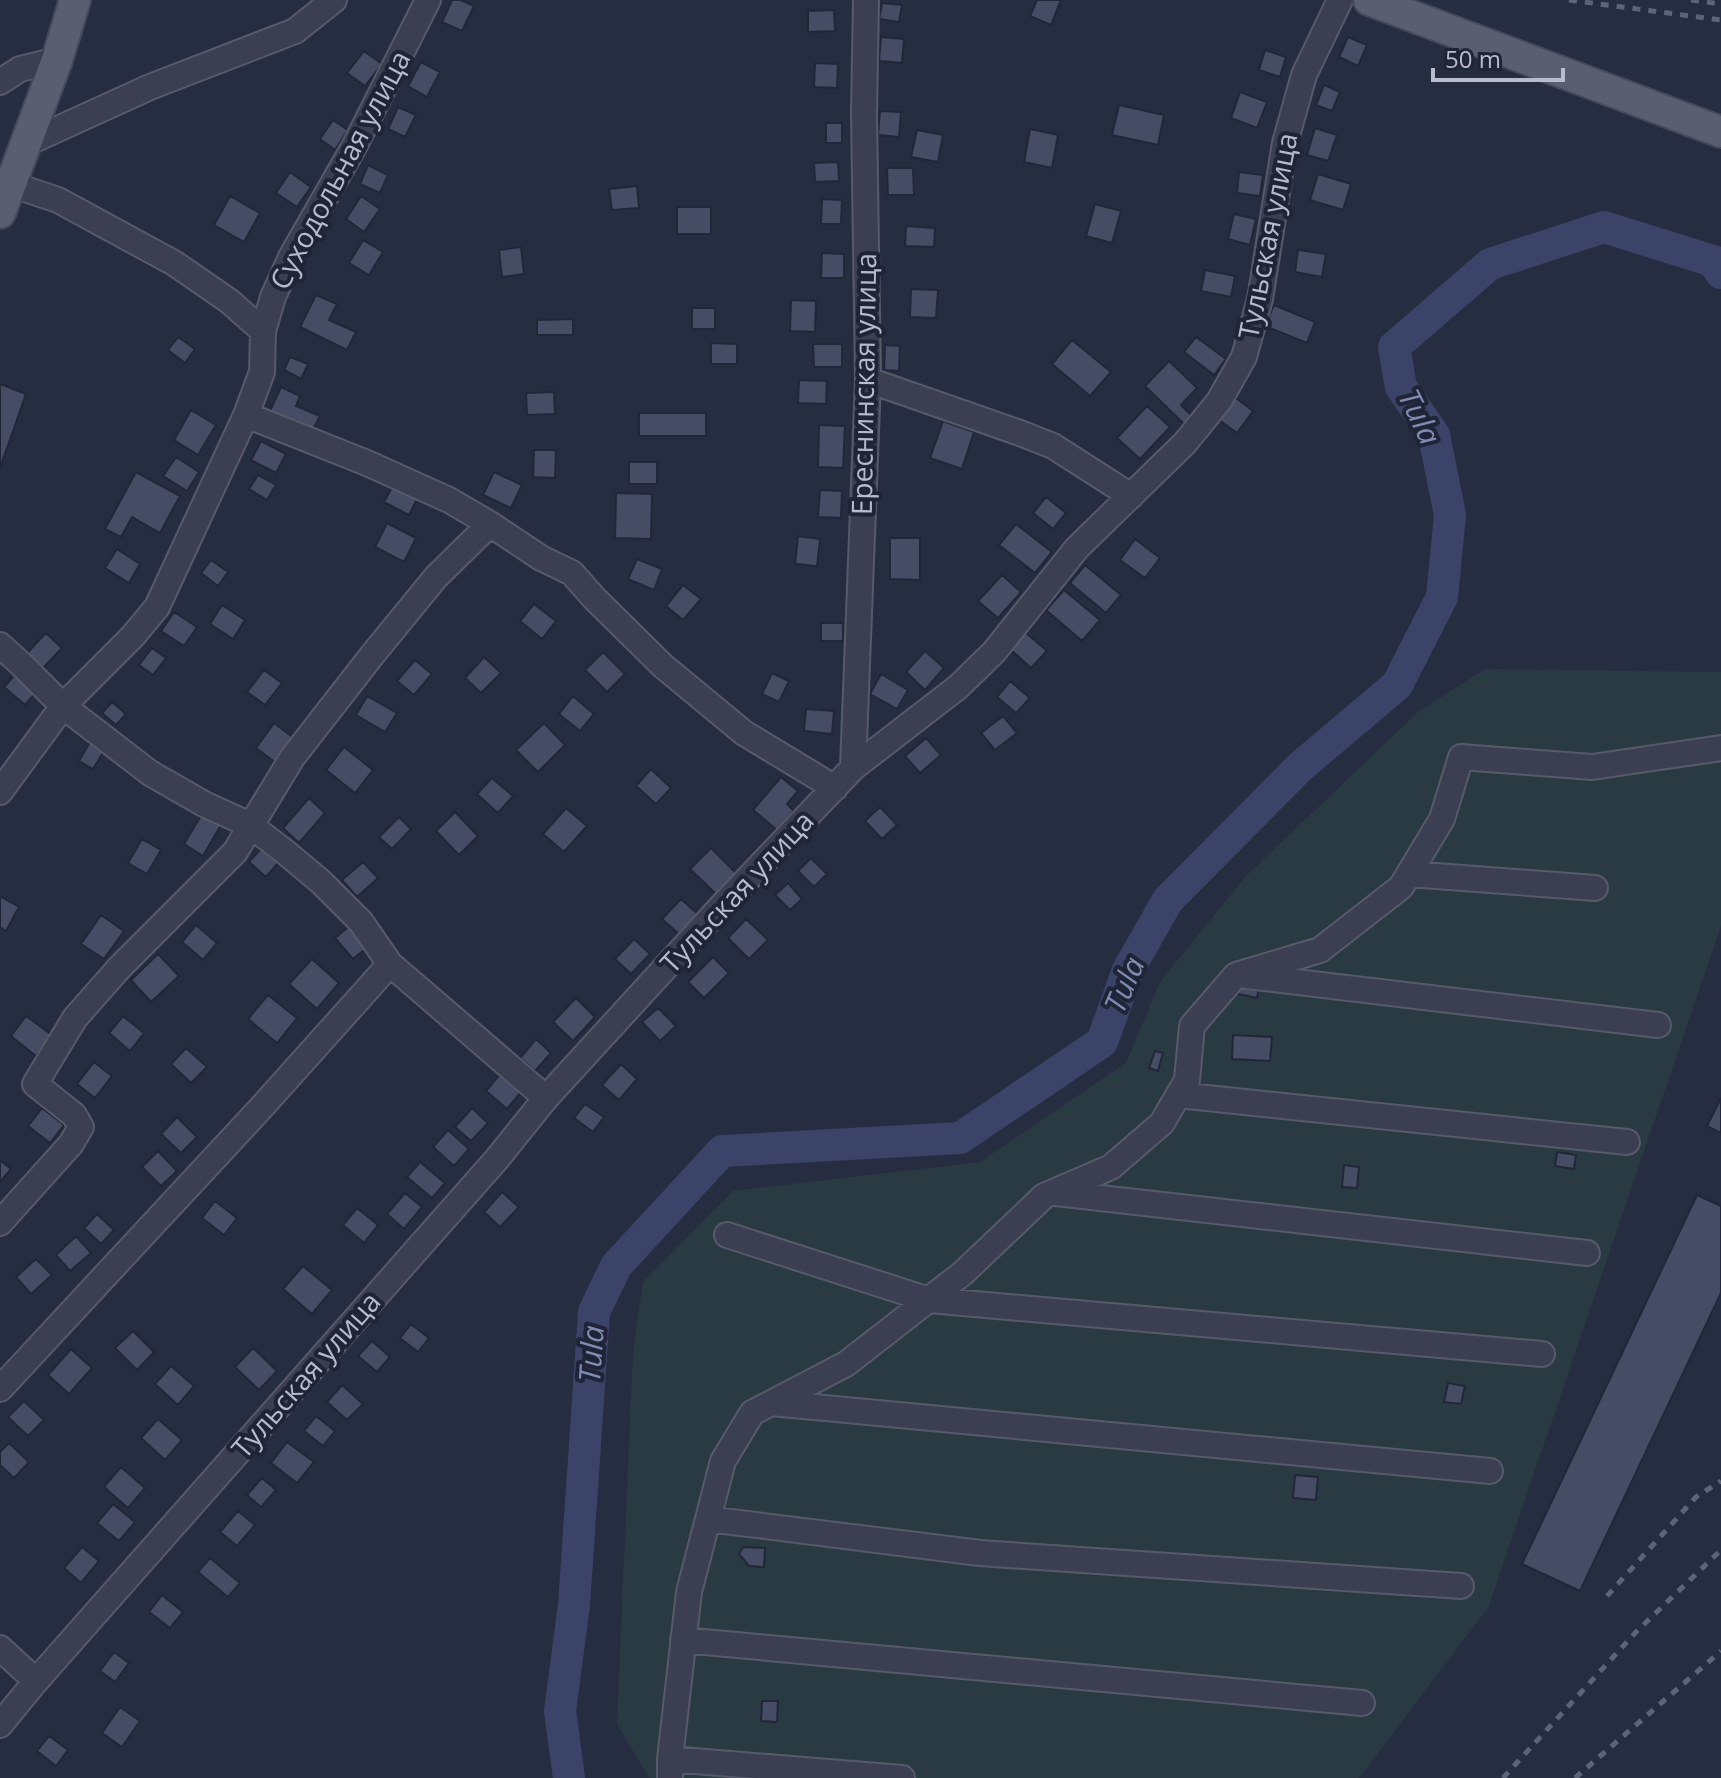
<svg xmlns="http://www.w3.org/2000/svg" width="1721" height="1778" viewBox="0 0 1721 1778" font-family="'Open Sans',sans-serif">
  <rect width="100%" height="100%" fill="#272d41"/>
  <path fill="#293a42" d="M1485,669l236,3v254l-233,682 -129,170h-710l-32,-54 16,-372 10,-70 90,-91 247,-29 146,-99 34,-81 85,-105 173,-165z"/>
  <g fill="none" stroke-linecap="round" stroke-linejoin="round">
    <path stroke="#3b4468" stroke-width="32" d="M569,1778l-9,-67 14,-106 20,-293 22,-46 106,-115 238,-13 142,-96 26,-72 40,-70 132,-133 97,-82 45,-88 8,-82 -16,-80 -33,-48 -7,-40 96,-83 114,-37 109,34 8,12"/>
  </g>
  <path fill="#464c63" stroke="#222639" stroke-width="2" d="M452,0h9l13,6 -12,25 -20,-9z
    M1037,0h24l-10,25 -21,-9z
    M882,3l20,2 -3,17 -20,-3z
    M834,10l1,21 -27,1v-21z
    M881,37l23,2 -2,24 -23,-2z
    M1348,37l19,8 -9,21 -19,-9z
    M1265,50l21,7 -6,20 -21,-7z
    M364,51l18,13 -17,22 -18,-13z
    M421,62l19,10 -13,25 -19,-11z
    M815,63l23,1 -1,24 -23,-1z
    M1324,85l16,7 -8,19 -16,-6z
    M1240,92l27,10 -10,26 -26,-10z
    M1119,105l45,10 -6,30 -46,-10z
    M398,107l18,8 -11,22 -17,-8z
    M880,111l21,1 -2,25 -21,-2z
    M333,120l15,10 -13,20 -15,-11z
    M826,123h16v20h-16z
    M1315,128l22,7 -9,26 -21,-6z
    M1030,129l28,6 -6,33 -28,-6z
    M917,130l26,5 -5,27 -27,-5z
    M838,162l1,19 -24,1 -1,-19z
    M368,165l20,10 -8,18 -20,-9z
    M887,168h26l1,27h-26z
    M290,172l21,15 -14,20 -21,-14z
    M1239,172l24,3 -3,21 -23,-3z
    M1318,174l33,10 -8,26 -33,-10z
    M637,186l2,22 -27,2 -3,-21z
    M230,196l30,17 -16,29 -30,-17z
    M361,196l19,13 -16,23 -18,-13z
    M822,199l20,1 -1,24h-20z
    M1095,204l26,7 -9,32 -26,-7z
    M677,207h34v27h-34z
    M1234,214l22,5 -6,26 -22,-6z
    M906,226l29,2 -1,19 -29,-1z
    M363,240l20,12 -14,23 -20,-12z
    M521,247l3,27 -22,3 -3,-27z
    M1298,250l28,4 -4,23 -27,-5z
    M822,253l22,1v24h-23z
    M1205,270l30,6 -4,21 -30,-6z
    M911,289l27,1 -2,28 -26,-1z
    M316,295l21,9 -8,16 27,12 -9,18 -47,-23z
    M791,300l25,1 -1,31 -25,-1z
    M1274,305l41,17 -8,21 -42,-17z
    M692,308h23v21h-23z
    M573,319v16h-36v-15z
    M178,337l17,12 -10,14 -17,-13z
    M1196,337l30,22 -12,16 -30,-23z
    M1072,340l39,32 -21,24 -38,-32z
    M711,343l26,1v20h-26z
    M813,344h29v23h-28z
    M885,345l15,1 -1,25 -15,-1z
    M290,357l18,7 -7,15 -17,-9z
    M1169,361l28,27 -16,17 12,12 -8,8 -40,-39z
    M799,380l28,1 -1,23 -28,-1z
    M0,384l26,10 -26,74z
    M281,387l19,9 -4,10 24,10 -8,16 -43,-19z
    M554,392l1,22 -28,1 -1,-22z
    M1236,398l17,13 -16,22 -18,-13z
    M1147,406l23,21 -30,32 -23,-21z
    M191,410l25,15 -18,30 -24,-15z
    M639,413h67v23h-67z
    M943,421l31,11 -12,37 -32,-11z
    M819,425l26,1 -2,42 -25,-1z
    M261,441l25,13 -10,19 -25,-13z
    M534,450h22l-1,28 -22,-1z
    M176,457l23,15 -12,19 -24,-15z
    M629,462h28v22h-28z
    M136,472l44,24 -20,37 -28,-16 -11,20 -16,-8z
    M494,472l28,13 -11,23 -28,-13z
    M258,475l18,10 -9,15 -18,-11z
    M395,482l24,13 -10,20 -25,-13z
    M820,490l22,1 -1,27 -23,-1z
    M616,493l36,1 -1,45 -36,-1z
    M1046,497l20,16 -13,16 -20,-16z
    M387,523l29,15 -12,24 -29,-15z
    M1016,524l36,28 -17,21 -36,-28z
    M798,536l22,3 -3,27 -22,-2z
    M890,538h30v42l-30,-1z
    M1135,539l25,19 -15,20 -25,-18z
    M117,549l23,15 -11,19 -24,-15z
    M637,559l25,10 -8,21 -26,-11z
    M211,560l17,12 -10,14 -17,-13z
    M1085,565l36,30 -15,18 -36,-30z
    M1002,575l19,17 -23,26 -20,-17z
    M683,585l18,14 -18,21 -17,-14z
    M1064,590l36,30 -18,21 -36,-31z
    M534,604l22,17 -14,18 -22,-18z
    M222,605l23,15 -12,19 -23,-15z
    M174,612l23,15 -13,19 -23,-15z
    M821,623h22v18h-22z
    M1025,632l22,19 -16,17 -21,-19z
    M46,633l16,15 -19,20 -16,-15z
    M152,648l14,10 -13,17 -14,-10z
    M925,651l19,17 -19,22 -19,-18z
    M603,652l22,22 -18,18 -22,-22z
    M484,657l17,16 -20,20 -16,-15z
    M415,660l17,14 -18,21 -17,-14z
    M19,670l21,18 -15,17 -21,-18z
    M264,670l18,13 -17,22 -18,-13z
    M772,673l17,8 -10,21 -17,-8z
    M881,674l27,16 -11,19 -27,-15z
    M1010,681l20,17 -14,15 -19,-16z
    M367,696l30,17 -12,19 -29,-17z
    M573,696l21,18 -14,17 -21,-17z
    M112,702l14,12 -10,11 -14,-12z
    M806,709l28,2 -2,23 -28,-3z
    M1003,716l14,17 -22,17 -14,-17z
    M274,723l20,15 -18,25 -20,-15z
    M544,723l21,22 -27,27 -22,-22z
    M926,738l15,17 -21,18 -15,-17z
    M91,740l15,8 -13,21 -14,-8z
    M344,747l29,23 -18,23 -29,-23z
    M651,769l20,19 -15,16 -20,-18z
    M781,777l17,14 -11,13 7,7 -17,19 -24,-20z
    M492,778l21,18 -15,17 -21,-19z
    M309,798l16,15 -26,30 -16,-15z
    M880,807l17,18 -15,14 -17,-18z
    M566,808l21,18 -23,26 -21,-18z
    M455,812l23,24 -19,19 -23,-24z
    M202,814l19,11 -18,31 -19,-12z
    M399,817l12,12 -19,20 -13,-12z
    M142,839l19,11 -14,24 -19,-11z
    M268,841l16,15 -18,21 -17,-15z
    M711,848l26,26 -20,21 -27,-26z
    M811,858l16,16 -13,13 -16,-16z
    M363,862l15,16 -21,19 -15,-17z
    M788,883l14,16 -12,11 -15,-15z
    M0,896l19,11 -13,24 -6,-4z
    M681,899l17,15 -19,20 -17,-15z
    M101,915l23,16 -20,28 -23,-15z
    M746,919l22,21 -19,19 -21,-21z
    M352,924l18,21 -17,14 -18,-21z
    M196,925l21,18 -14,17 -21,-18z
    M634,939l16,15 -19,20 -16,-15z
    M158,954l21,22 -28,26 -20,-22z
    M713,957l16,16 -25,25 -16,-16z
    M312,959l27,24 -22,26 -28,-25z
    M1238,977l22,6 -3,15 -23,-5z
    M268,995l29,23 -20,25 -29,-24z
    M576,998l19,19 -22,24 -20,-19z
    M658,1008l18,18 -16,15 -18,-19z
    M26,1016l26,19 -16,21 -25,-20z
    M123,1016l21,17 -14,18 -21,-18z
    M1233,1035l39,2 -2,24 -38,-2z
    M536,1039l15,14 -16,18 -15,-13z
    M186,1048l21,19 -16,16 -20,-19z
    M1155,1051l8,2 -5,18 -9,-3z
    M94,1062l18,14 -17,22 -18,-14z
    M621,1064l16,15 -18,21 -17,-15z
    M500,1074l21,18 -14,17 -21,-18z
    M1721,1098v35l-14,-7z
    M585,1104l19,13 -11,15 -19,-14z
    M42,1108l22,17 -14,18 -22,-17z
    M472,1108l16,15 -17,18 -16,-14z
    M177,1117l20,20 -16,16 -20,-19z
    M448,1130l21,19 -15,17 -21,-19z
    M158,1151l19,20 -16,15 -19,-19z
    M1557,1152l19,3 -2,14 -19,-3z
    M0,1160l11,9 -11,13z
    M420,1162l25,21 -13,15 -25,-21z
    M1344,1165l15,2 -2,21 -15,-1z
    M502,1192l17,15 -19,20 -16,-15z
    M405,1193l17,14 -18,22 -17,-15z
    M1697,1195l24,11v87l-141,298 -58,-27z
    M215,1201l22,17 -13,17 -22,-17z
    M357,1208l21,17 -14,18 -21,-18z
    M97,1214l17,16 -13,14 -17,-16z
    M76,1236l15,17 -21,18 -14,-16z
    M36,1259l16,16 -21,19 -15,-17z
    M303,1266l29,24 -20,24 -29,-25z
    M411,1324l18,14 -11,14 -18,-14z
    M133,1331l21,21 -17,18 -22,-22z
    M372,1341l18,16 -13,15 -19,-16z
    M253,1348l24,23 -18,19 -24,-23z
    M71,1349l21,19 -23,26 -21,-19z
    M171,1366l23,20 -16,19 -23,-21z
    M1448,1383l17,3 -4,18 -17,-2z
    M342,1385l21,19 -16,16 -20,-18z
    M24,1401l20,19 -16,16 -20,-19z
    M316,1416l19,15 -12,15 -19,-15z
    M158,1419l24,21 -17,20 -24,-22z
    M287,1442l27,20 -17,21 -26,-20z
    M9,1443l20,19 -15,16 -14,-13v-13z
    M121,1467l24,21 -17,20 -24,-21z
    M1295,1475l23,2 -2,23 -23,-2z
    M262,1478l14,12 -15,17 -14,-12z
    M113,1504l22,18 -16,19 -22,-18z
    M238,1511l17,14 -18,21 -17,-14z
    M82,1547l17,14 -18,22 -17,-15z
    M743,1547l22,1 -1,19 -15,-1 -10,-12z
    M210,1558l30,25 -12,14 -30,-25z
    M162,1595l21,17 -13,16 -21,-16z
    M114,1652l15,11 -14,19 -15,-11z
    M762,1701h16l-1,21 -16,-1z
    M120,1707l20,14 -18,26 -20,-14z
    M49,1736l19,14 -12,16 -19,-15z"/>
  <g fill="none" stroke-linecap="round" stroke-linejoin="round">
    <defs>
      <path id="minor" d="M0,82l20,-13 37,-9
        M25,144l125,-57 145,-56 39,-31
        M10,184l48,16 116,63 55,38 34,30
        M868,380l152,53 33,13 78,50
        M246,415l121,48 82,37 41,24 51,34 31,15 22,25 69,68 81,67 91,55
        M0,645l22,20 41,41 87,67 54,31 46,21 34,26 37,31 40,40 29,42 156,134
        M853,768l15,-388 -4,-266 2,-114
        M0,792l63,-86 70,-70 24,-29 89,-192 16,-43 1,-41 10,-34 18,-40 64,-112 73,-145
        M1409,874l186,14
        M1247,976l411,49
        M1178,1095l449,47
        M1056,1193l531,60
        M0,1223l71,-79 10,-17 -7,-12 -39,-31 40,-66 45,-51 115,-115 57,-94 81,-104 63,-77 54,-53
        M727,1235l202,65 613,54
        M0,1389l260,-280 130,-145
        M772,1403l718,68
        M708,1519l272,34 481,33
        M683,1640l679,63
        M0,1648l36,33
        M0,1725l36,-44 460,-521 50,-62 172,-188 135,-142 105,-81 36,-35 83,-104 108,-105 34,-42 25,-44 16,-58 25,-156 19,-68 36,-75
        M670,1759l232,19
        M670,1778v-19l19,-167 34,-131 29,-48 94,-49 117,-91 81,-77 67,-29 51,-44 25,-43 5,-54 44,-51 84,-25 81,-63 41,-68 19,-62 131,10 129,-19"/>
      <path id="major" d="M1369,0l352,132
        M0,213l57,-153 18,-60"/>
    </defs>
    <use href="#minor" stroke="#565a6b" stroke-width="28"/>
    <use href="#major" stroke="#45485a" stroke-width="34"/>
    <use href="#minor" stroke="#3b3f51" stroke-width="24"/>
    <use href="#major" stroke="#595e71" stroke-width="30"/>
    <path stroke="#5d6378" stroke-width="5" stroke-dasharray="8 8" stroke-linecap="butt" d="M1569,0l152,20
      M1691,0l30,4
      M1607,1596l89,-99 25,-16
      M1503,1778l133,-146 85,-82
      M1575,1778l146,-127"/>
  </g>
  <g text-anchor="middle" stroke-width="8" stroke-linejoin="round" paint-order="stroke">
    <g font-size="28" fill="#b8bbcb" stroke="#202437">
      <text transform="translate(340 170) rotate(-62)" y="10">Суходольная улица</text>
      <text transform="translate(1268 236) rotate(-79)" y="10">Тульская улица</text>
      <text transform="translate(864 384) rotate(-89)" y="10">Ереснинская улица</text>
      <text transform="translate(737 892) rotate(-47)" y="10">Тульская улица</text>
      <text transform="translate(306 1375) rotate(-49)" y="10">Тульская улица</text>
    </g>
    <g font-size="30" font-style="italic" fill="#808bb2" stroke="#202437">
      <text transform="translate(1419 417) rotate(64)" y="10">Tula</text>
      <text transform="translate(1125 985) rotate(-67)" y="10">Tula</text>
      <text transform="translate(592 1354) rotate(-86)" y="10">Tula</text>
    </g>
  </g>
  <path d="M1433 68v12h130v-12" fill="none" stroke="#b8bbcb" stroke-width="4"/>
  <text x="1445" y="68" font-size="24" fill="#b8bbcb" stroke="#202437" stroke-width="6" paint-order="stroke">50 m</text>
</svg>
